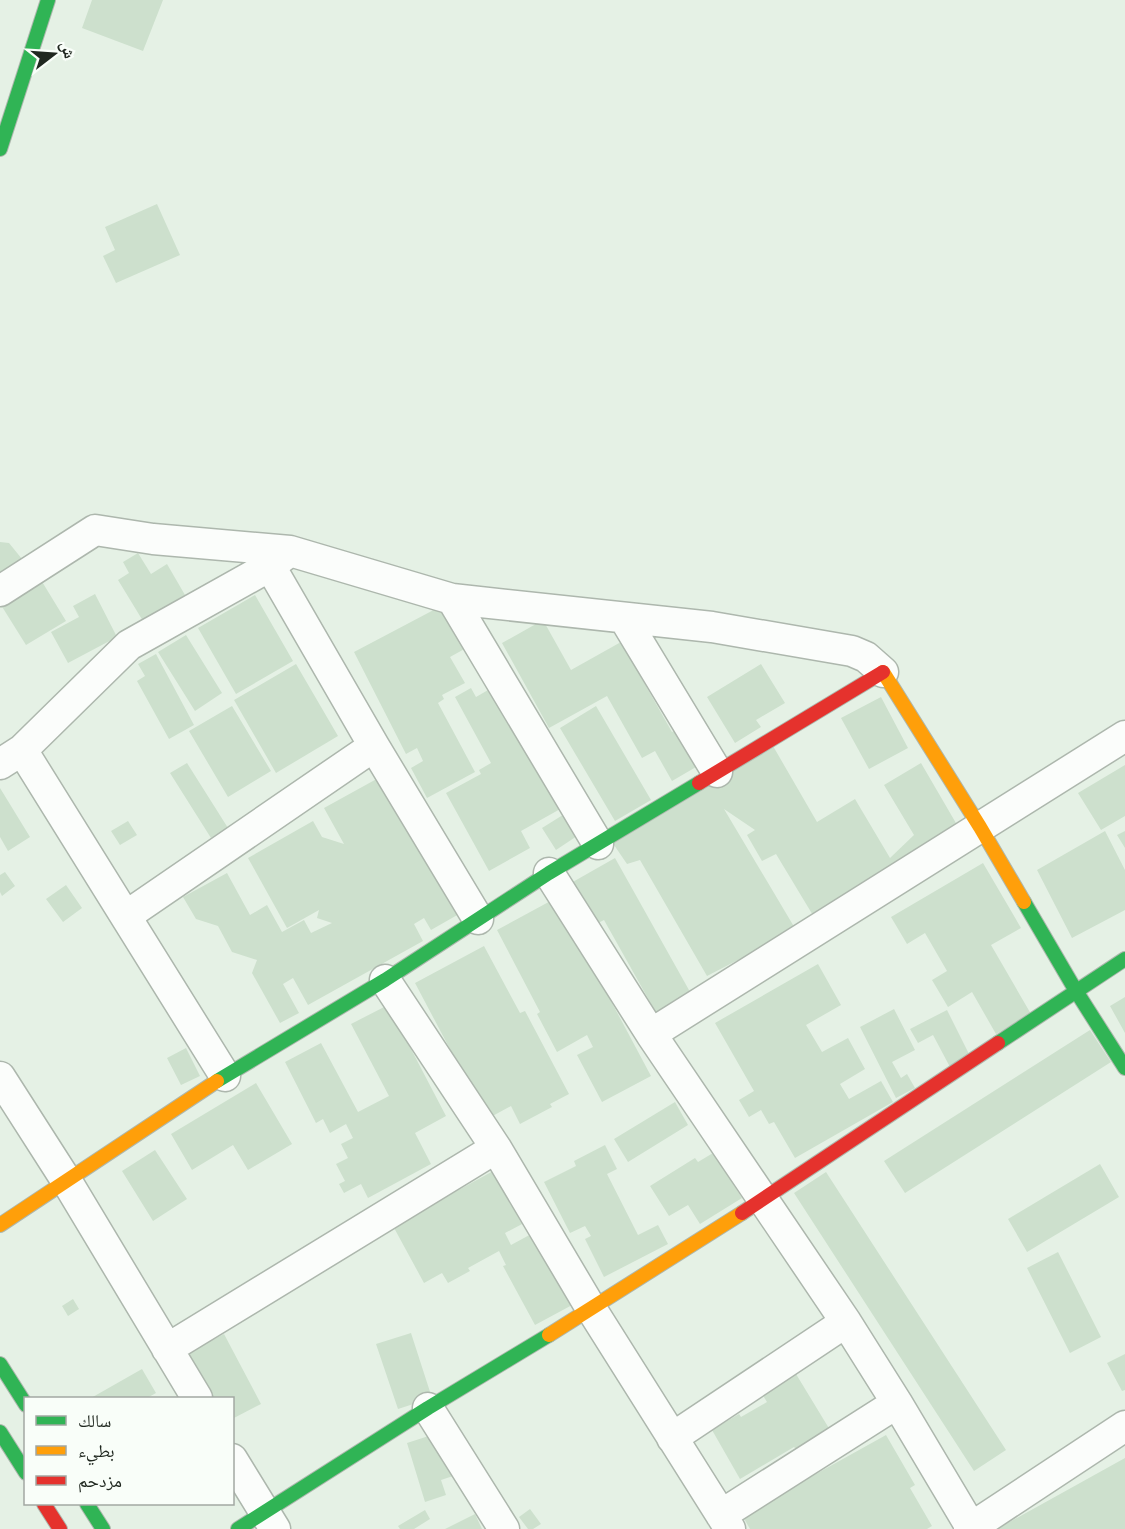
<svg xmlns="http://www.w3.org/2000/svg" width="1125" height="1529" viewBox="0 0 1125 1529" font-family="'Work Sans','Noto Naskh Arabic',sans-serif">
  <rect width="100%" height="100%" fill="#e5f1e5"/>
  <path fill="#cde0cd" d="M92,0h71l-20,51 -61,-23z
    M157,204l23,51 -64,28 -13,-27 12,-6 -10,-23z
    M0,542l9,1 13,16 -22,13z
    M138,553l13,21 16,-10 18,31 -42,26 -25,-41 11,-7 -6,-11z
    M41,580l25,41 -40,24 -25,-40z
    M95,594l22,43 -49,26 -17,-31 28,-15 -6,-11z
    M255,595l38,66 -57,33 -38,-66z
    M445,604l23,43 -18,10 15,26 -23,12 2,4 -6,4 37,69 -48,26 -16,-30 12,-7 -6,-13 -11,6 -52,-102z
    M543,620l28,50 50,-28 51,90 4,-2 20,37 -24,14 -17,-30 -13,7 -35,-62 -58,32 -47,-85z
    M186,635l36,58 -27,18 -37,-59z
    M156,654l38,71 -25,14 -32,-58 8,-5 -7,-12z
    M296,664l42,72 -62,37 -42,-73z
    M761,664l24,39 -29,17 5,7 -26,16 -28,-46z
    M495,686l67,122 -41,23 9,17 -41,23 -43,-78 35,-19 -2,-4 12,-7 -36,-66 16,-9 5,9z
    M881,697l27,51 -39,21 -28,-51z
    M232,706l39,65 -43,26 -39,-66z
    M596,706l55,94 -36,21 -55,-93z
    M773,746l44,76 38,-23 35,59 24,-23 -30,-50 37,-22 39,67 -146,87 -38,-63 -14,7 -15,-26 8,-5 -31,-21 72,121 -89,46 -67,-116 -13,4 -15,-22z
    M187,763l41,65 -17,10 -41,-65z
    M1125,765v51l-24,14 -23,-37z
    M382,776l77,138 -28,16 -7,-12 -10,6 9,17 -115,64 -15,-27 -10,6 16,29 -19,10 -28,-50 5,-13 -25,-8 -14,-26 -22,-7 -13,-22 44,-24 23,42 17,-10 15,27 22,-12 7,13 21,-10 -15,-5 2,-8 -32,18 -39,-70 65,-37 9,16 22,7 -20,-36z
    M0,788l30,49 -22,14 -8,-14z
    M566,813l14,21 -24,16 -14,-22z
    M128,821l9,14 -17,10 -9,-14z
    M1105,831l20,39v40l-53,28 -35,-68z
    M1125,831v17l-8,-13z
    M615,858l79,141 -35,19 -55,-98 -10,5 -23,-42z
    M983,863l38,65 -30,17 40,69 -35,20 -24,-42 -24,15 -16,-27 15,-9 -22,-38 -18,11 -16,-27z
    M5,872l10,14 -13,10 -2,-4v-17z
    M66,885l16,23 -19,14 -17,-23z
    M556,898l95,178 -49,26 -25,-47 16,-8 -6,-12 -30,17 -20,-38 3,-2 -43,-82z
    M484,946l36,67 5,-2 44,83 -19,10 2,3 -32,17 -9,-18 -24,13 -72,-136z
    M818,964l23,41 -35,20 16,27 26,-14 17,31 -25,15 9,15 32,-18 12,21 -98,56 -21,-36 -5,2 -8,-14 -12,7 -10,-17 15,-9 -39,-68z
    M1125,997v36l-15,-27z
    M388,1005l58,111 -31,17 16,31 -63,34 -7,-14 -17,9 -5,-9 6,-3 -9,-17 12,-6 -7,-14 12,-6 -7,-14 -16,9 -7,-14 -7,4 -31,-61 36,-19 37,69 31,-16 -38,-72z
    M894,1009l21,41 -23,12 9,16 6,-4 8,14 -19,10 -36,-71z
    M947,1010l23,46 -20,11 -17,-32 -15,8 -8,-14z
    M1090,1030l21,32 -206,131 -21,-32z
    M186,1048l14,28 -19,9 -14,-27z
    M256,1083l36,61 -44,26 -15,-25 -41,25 -21,-36z
    M675,1102l13,23 -60,37 -14,-23z
    M605,1145l12,24 -10,5 31,61 20,-10 10,19 -64,33 -19,-38 6,-3 -6,-10 -15,7 -26,-51 32,-16 -2,-5z
    M155,1150l32,49 -34,22 -31,-50z
    M713,1153l29,45 -42,26 -12,-19 -19,11 -19,-30 45,-28 3,4z
    M1100,1164l19,33 -92,55 -19,-33z
    M495,1170l29,53 -19,10 6,12 24,-13 39,72 -39,21 -32,-59 3,-1 -7,-14 -31,17 2,3 -22,12 -6,-10 -18,10 -31,-57z
    M826,1172l180,278 -32,21 -180,-278z
    M1058,1252l43,85 -31,16 -43,-85z
    M73,1299l6,10 -11,7 -6,-10z
    M411,1333l21,65 -34,11 -22,-65z
    M224,1334l37,70 -29,15v-21h-21l-24,-45z
    M1125,1354v36l-3,1 -15,-28z
    M142,1369l14,24 -9,5h-56z
    M796,1374l34,56 -34,19 -2,-2 -54,32 -28,-49 27,-16 2,3 26,-15 -5,-8z
    M438,1433l15,43 -12,4 5,15 -21,7 -18,-59z
    M886,1435l29,50 -5,3 22,38 -5,3h-177l-8,-14z
    M1125,1458v71h-128z
    M530,1509l11,15 -8,5h-5l-9,-12z
    M425,1510l5,9 -16,10h-14l-2,-3z
    M475,1514l7,15h-37z"/>
  <g fill="none" stroke-linecap="round" stroke-linejoin="round">
    <defs>
      <path id="street" d="M270,566l104,180 104,173
        M0,591l95,-61 58,9 137,12 162,48 260,28 140,24 14,6 17,15
        M452,599l146,245
        M624,618l93,154
        M22,750l203,326
        M0,764l22,-14 107,-105 141,-79 15,-11
        M549,873l102,161 195,288 51,81 75,126
        M126,916l248,-170
        M385,980l111,168 96,162 138,219
        M651,1034l474,-298
        M0,1077l66,103 131,218
        M167,1349l329,-201
        M428,1408l76,121
        M672,1438l174,-116
        M232,1459l43,70
        M721,1515l176,-112
        M969,1529l156,-103"/>
      <path id="fast" d="M0,149l48,-149
        M1024,902l52,89 49,77
        M998,1043l127,-84
        M217,1081l168,-101 164,-107 150,-90
        M0,1364l26,41
        M0,1432l26,41
        M87,1504l16,25
        M238,1529l190,-121 121,-73"/>
      <path id="slow" d="M883,672l97,155 44,75
        M0,1225l217,-144
        M549,1335l193,-122"/>
      <path id="jam" d="M699,783l184,-111
        M742,1213l256,-170
        M44,1504l16,25"/>
    </defs>
    <use href="#street" stroke="#adb7ad" stroke-width="33"/>
    <use href="#fast" stroke="#adb7ad" stroke-width="16"/>
    <use href="#slow" stroke="#adb7ad" stroke-width="16"/>
    <use href="#jam" stroke="#adb7ad" stroke-width="16"/>
    <use href="#street" stroke="#fbfdfb" stroke-width="30"/>
    <use href="#fast" stroke="#30b455" stroke-width="14"/>
    <use href="#slow" stroke="#ff9f0a" stroke-width="14"/>
    <use href="#jam" stroke="#e5322d" stroke-width="14"/>
  </g>
  <rect x="24" y="1397" width="210" height="108" fill="#f9fef9" stroke="#a2a8a2" stroke-width="1.5"/>
  <rect x="36" y="1416" width="30" height="9" fill="#30b455" stroke="#a2a8a2" stroke-width="1.5"/>
  <text x="78" y="1427" font-size="18" fill="#202820">سالك</text>
  <rect x="36" y="1446" width="30" height="9" fill="#ff9f0a" stroke="#a2a8a2" stroke-width="1.5"/>
  <text x="78" y="1457" font-size="18" fill="#202820">بطيء</text>
  <rect x="36" y="1476" width="30" height="9" fill="#e5322d" stroke="#a2a8a2" stroke-width="1.5"/>
  <text x="78" y="1487" font-size="18" fill="#202820">مزدحم</text>
  <g transform="translate(54 54) rotate(73)" stroke="#f9fef9" stroke-width="4.5" paint-order="stroke">
  <path d="M0-4.5L10 22L0 15L-10 22Z" fill="#202820"/>
  <text y="-9" font-size="16" font-weight="bold" text-anchor="middle" fill="#202820">ش</text>
  </g>
</svg>
